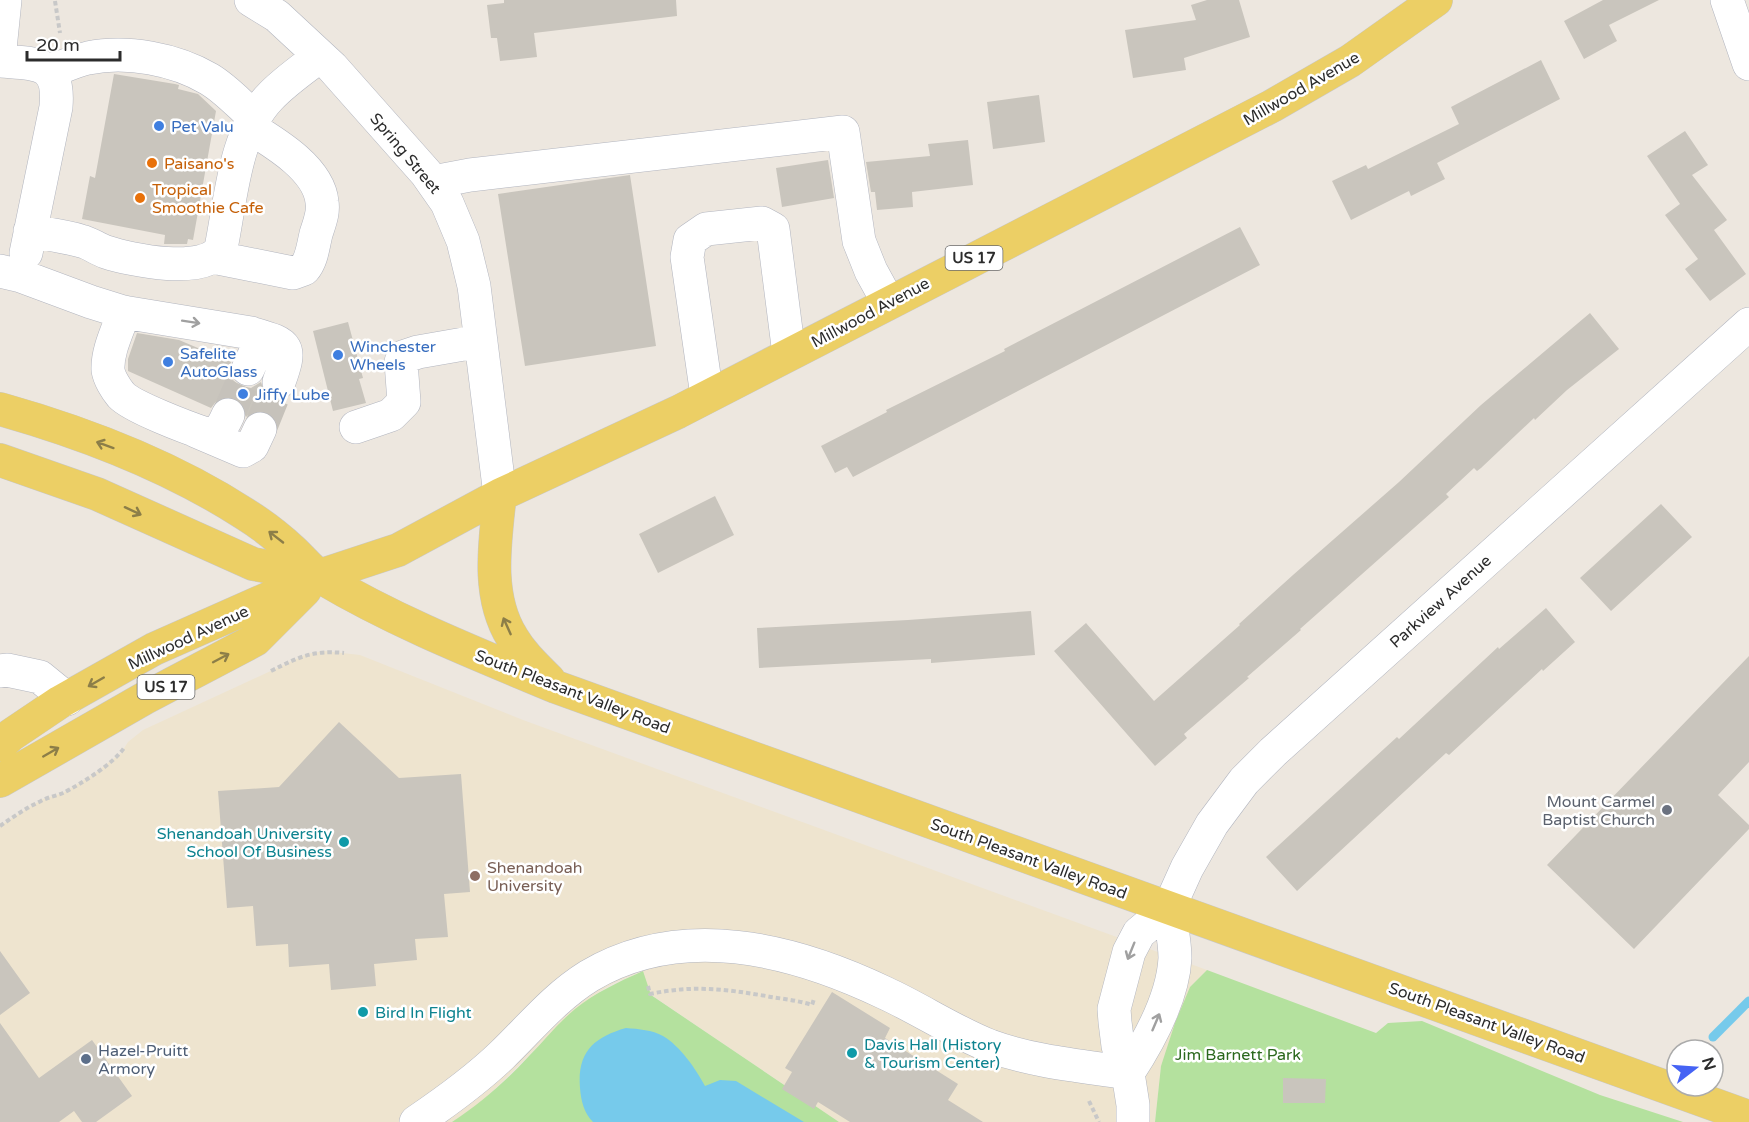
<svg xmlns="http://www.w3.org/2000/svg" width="1749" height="1122" viewBox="0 0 1749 1122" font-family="'Varela Round',sans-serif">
  <rect width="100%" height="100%" fill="#ede7df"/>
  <path fill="#eee4cf" d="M324,651l36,4 163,65 684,250 -17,17 -29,79 -6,56h-316l-189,-128 -8,-23 -28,12 -20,12 -21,16 -76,76 -24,22 -21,13h-452v-296l20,-13 23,-14 20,-6 31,-19 27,-21 7,-11 15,-12 147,-68 17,-8z"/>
  <path fill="#b4e19e" d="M1207,970l169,63 12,-10 34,-2 178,74 83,27h-528l6,-56 14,-43 15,-36z
    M643,971l8,24 188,127h-387c29,-19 54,-41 77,-66 15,-15 29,-33 46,-47 20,-16 43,-27 68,-38z"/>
  <path fill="#76caeb" d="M626,1028c13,1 26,2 37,8 17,10 33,33 42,50l15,-6 16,1 68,41h-211c-9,-9 -12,-21 -13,-34 -3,-36 14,-51 46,-60z"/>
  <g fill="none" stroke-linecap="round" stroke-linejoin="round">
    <path stroke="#76caeb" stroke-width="9" d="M1713,1037l36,-36"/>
  </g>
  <path fill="#c9c5bd" d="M504,0h172l1,16 -143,17 3,24 -37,4 -3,-23h-6l-4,-33 17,-2z
    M1207,0h32l11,37 -66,21 2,12 -53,8 -8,-48 71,-10 -5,-15z
    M1603,0h56l-50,25 8,16 -33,18 -20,-38z
    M1541,60l19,39 -123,64 8,16 -34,17 -2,-5 -58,29 -19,-39 34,-16 2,4 91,-45 -8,-17z
    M114,74l61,10 4,1 -1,4 20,5 18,17 -23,129 -5,-1 -1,5h-23l1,-9 -83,-16 8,-43 5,2z
    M1039,95l6,47 -52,7 -6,-47z
    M1685,131l23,34 -16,10 35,45 -13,10 32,44 -36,27 -25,-32 13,-10 -33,-44 15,-11 -33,-48z
    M968,140l5,45 -61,7 1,15 -36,3 -2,-18h-4l-5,-30 64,-6 -2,-12z
    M828,160l6,38 -52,9 -6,-39z
    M630,175l26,171 -131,20 -27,-172z
    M1240,227l20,38 -407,212 -6,-10 -12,6 -14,-27 66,-34 -1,-2 119,-59 -1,-2z
    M1590,313l29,36 -52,41 -32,30 -1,-2 -53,50 -4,3 -3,-3 -28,26 3,3 -149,132 1,1 -54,47 2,1 -65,56 3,4 -32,28 -101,-115 32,-28 68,78 86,-76 -1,-1 54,-49 106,-93 82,-77z
    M348,322l15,56 -4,1 7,24 -33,8 -20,-80z
    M137,333l42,7 52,22 -2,10 4,8 7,6 11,2 10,-6 4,12 7,5 10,1 5,-2 -10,23 -9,-9 -9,-2 -9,3 -4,4 -2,-12 -9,-7 -9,-2 -8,3 -7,9 -83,-37v-12z
    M715,496l19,39 -76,38 -19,-39z
    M1661,504l31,33 -81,74 -31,-33z
    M1546,608l29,34 -32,29 -1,-2 -93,86 -3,-2 -149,138 -31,-34 131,-120 2,2 99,-92 1,2z
    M1031,611l4,44 -104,8v-4l-172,9 -2,-40 151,-8z
    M1749,656v106l-31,33 31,30v4l-115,120 -87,-84z
    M339,722l60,56 62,-4 9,118 -26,2 4,43 -33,2 2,21 -43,4 2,22 -45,4 -2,-26 -40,3 -1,-23 -32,2 -3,-40 -26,2 -9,-117 61,-4z
    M0,951l30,42 -30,22z
    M832,992l58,36 -5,10 73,46 -10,16 35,22h-133l-32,-20 -4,7 -32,-20 10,-17 -7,-4z
    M0,1023l39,55 53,-38 40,56 -36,26h-14l-8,-11 -15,11h-59z
    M1283,1078l43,1 -1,24h-42z"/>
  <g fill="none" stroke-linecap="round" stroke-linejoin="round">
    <path stroke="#c6c2bb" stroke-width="33" stroke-dasharray="33 16" stroke-linecap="butt" d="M228,415l20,-46
      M260,429l19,-47"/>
    <defs>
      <path id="minor" d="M251,0l26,16 55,51 94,106 21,30 16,38 11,45 26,209
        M1727,0l22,64
        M0,49l5,-49
        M0,61c36,3 60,-1 56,46l-30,146
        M49,72c13,-5 26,-11 39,-14 39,-8 87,1 121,21 17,10 31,26 46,39
        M433,182l37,-7 373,-43 16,109 12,30 17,31
        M30,231c17,3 34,5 51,10 9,2 16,8 25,11 24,8 101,24 115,-4 10,-48 13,-114 49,-151 14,-15 33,-28 50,-41
        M213,257l80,16 11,-4c8,-9 9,-23 12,-35 3,-10 8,-21 6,-32 -3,-33 -47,-59 -73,-75
        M0,271l21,5 70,26 32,10 128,21 6,3 3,6 -12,27
        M124,312c-6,18 -17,39 -16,58 1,8 8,19 13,25 11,12 67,33 85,39 13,1 17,-8 22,-19
        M254,334c35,10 38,12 25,48
        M707,396l-20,-139 3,-17 16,-11 56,-6 11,6 16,125
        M356,427l35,-12 13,-13 -3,-40 2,-5 15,-5 63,-11
        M196,431l47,20 9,-5 8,-17
        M0,671l7,-1 33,7 27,22
        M1128,1073c21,-32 45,-75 47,-115 0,-16 -4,-34 -6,-50
        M416,1122c31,-21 59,-41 86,-67 28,-27 53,-58 87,-79 93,-55 204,-27 296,17 35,16 69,39 105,53 44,16 92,20 138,27
        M1133,1122v-17l-5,-32 -10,-27 -3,-24 -1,-13 15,-57 10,-19 30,-25 18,-40 25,-44 32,-43 29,-29 476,-428"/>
      <path id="major" d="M0,409c85,24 171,57 245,105 16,10 33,23 47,36 10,9 19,21 30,28 74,44 155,76 234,109l1193,430
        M0,460l97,34 156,70 66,12
        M500,495c-5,47 -14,100 12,142 10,17 23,29 37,43
        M0,745l11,-10 49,-33 94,-53 165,-73 79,-26 102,-55 178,-83 594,-306 78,-45 86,-61
        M0,781l145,-83 110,-58 50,-50"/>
    </defs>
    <use href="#minor" stroke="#b2b5bf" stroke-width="34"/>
    <use href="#major" stroke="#c8c8c8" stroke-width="34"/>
    <path stroke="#c8c8c8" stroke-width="4" stroke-dasharray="4.5 3" stroke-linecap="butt" d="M55,1l5,32
      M271,671c28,-14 41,-21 73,-18
      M0,826c13,-9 26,-18 41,-25 7,-4 15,-5 22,-8 18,-9 50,-29 61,-45
      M648,986l2,8c42,-9 75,-5 116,2 15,3 31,4 46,9l2,-6
      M1089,1101l10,21"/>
    <use href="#minor" stroke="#fff" stroke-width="33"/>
    <use href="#major" stroke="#eccf65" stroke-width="33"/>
  </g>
  <defs><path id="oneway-shaft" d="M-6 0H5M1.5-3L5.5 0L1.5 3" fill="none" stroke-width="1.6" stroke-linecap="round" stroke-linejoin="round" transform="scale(1.5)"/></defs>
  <g stroke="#a0a0a0">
    <use href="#oneway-shaft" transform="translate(191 322) rotate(9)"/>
    <use href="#oneway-shaft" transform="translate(1131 951) rotate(112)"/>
    <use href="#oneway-shaft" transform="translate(1156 1022) rotate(-67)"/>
  </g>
  <g stroke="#8c7e48">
    <use href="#oneway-shaft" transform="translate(105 445) rotate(-160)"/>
    <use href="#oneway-shaft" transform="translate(133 511) rotate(25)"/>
    <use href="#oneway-shaft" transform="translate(276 537) rotate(-142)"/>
    <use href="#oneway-shaft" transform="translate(507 626) rotate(-114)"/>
    <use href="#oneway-shaft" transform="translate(221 658) rotate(-28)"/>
    <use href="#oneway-shaft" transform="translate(96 682) rotate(150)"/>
    <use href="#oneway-shaft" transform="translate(51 752) rotate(-30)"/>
  </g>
  <g fill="#3f7fe0" stroke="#fff" stroke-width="2">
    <circle cx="159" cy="126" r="6"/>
    <circle cx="338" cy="355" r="6"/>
    <circle cx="168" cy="362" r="6"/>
    <circle cx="243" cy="394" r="6"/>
  </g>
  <g fill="#e8710a" stroke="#fff" stroke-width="2">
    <circle cx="152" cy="163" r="6"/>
    <circle cx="140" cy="198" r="6"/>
  </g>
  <circle fill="#6b7280" stroke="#fff" stroke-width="2" cx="1667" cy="810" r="6"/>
  <g fill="#0f9aa8" stroke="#fff" stroke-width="2">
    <circle cx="344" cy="842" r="6"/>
    <circle cx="363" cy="1012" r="6"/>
    <circle cx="852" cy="1053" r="6"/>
  </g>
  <circle fill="#8d6e63" stroke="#fff" stroke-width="2" cx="475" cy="876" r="6"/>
  <circle fill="#5c6f8a" stroke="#fff" stroke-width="2" cx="86" cy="1059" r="6"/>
  <g text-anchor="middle" stroke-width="5" stroke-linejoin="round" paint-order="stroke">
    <g fill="#fff" stroke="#6b6b6b" stroke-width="1.5">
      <rect x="945.5" y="246" width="57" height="24" rx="4.5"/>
      <rect x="137.5" y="675" width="57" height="24" rx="4.5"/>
    </g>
    <g font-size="15" font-weight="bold" fill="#2c2c2c">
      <text x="974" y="263">US 17</text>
      <text x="166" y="692">US 17</text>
    </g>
    <g font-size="16" fill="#2c2c2c" stroke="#fff">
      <text transform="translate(1301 88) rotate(-30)" y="6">Millwood Avenue</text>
      <text transform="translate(406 153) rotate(50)" y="6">Spring Street</text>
      <text transform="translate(870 312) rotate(-28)" y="6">Millwood Avenue</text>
      <text transform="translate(1440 601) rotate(-42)" y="6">Parkview Avenue</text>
      <text transform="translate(188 637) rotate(-25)" y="6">Millwood Avenue</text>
      <text transform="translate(573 691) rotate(21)" y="6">South Pleasant Valley Road</text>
      <text transform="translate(1029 858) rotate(20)" y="6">South Pleasant Valley Road</text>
      <text transform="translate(1487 1022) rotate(20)" y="6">South Pleasant Valley Road</text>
    </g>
    <g font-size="16" fill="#366cbe" stroke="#fff" text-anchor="start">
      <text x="171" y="132">Pet Valu</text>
      <text x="350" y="352">Winchester<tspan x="350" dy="18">Wheels</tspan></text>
      <text x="180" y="359">Safelite<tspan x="180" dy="18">AutoGlass</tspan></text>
      <text x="255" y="400">Jiffy Lube</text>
    </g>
    <g font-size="16" fill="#c56008" stroke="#fff" text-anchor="start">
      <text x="164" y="169">Paisano's</text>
      <text x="152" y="195">Tropical<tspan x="152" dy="18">Smoothie Cafe</tspan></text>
    </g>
    <g font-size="16" fill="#5b616d" stroke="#fff" text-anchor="end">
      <text x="1655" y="807">Mount Carmel<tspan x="1655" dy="18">Baptist Church</tspan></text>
    </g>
    <g font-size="16" fill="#0d838f" stroke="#fff" text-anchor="start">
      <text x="332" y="839" text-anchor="end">Shenandoah University<tspan x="332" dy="18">School Of Business</tspan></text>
      <text x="375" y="1018">Bird In Flight</text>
      <text x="864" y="1050">Davis Hall (History<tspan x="864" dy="18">&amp; Tourism Center)</tspan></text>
    </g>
    <g font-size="16" fill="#785e54" stroke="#fff" text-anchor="start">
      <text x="487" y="873">Shenandoah<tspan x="487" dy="18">University</tspan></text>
    </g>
    <g font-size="16" fill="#4e5e75" stroke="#fff" text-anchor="start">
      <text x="98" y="1056">Hazel-Pruitt<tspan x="98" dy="18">Armory</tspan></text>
    </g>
    <g font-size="16" fill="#2b681d" stroke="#fff">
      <text x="1238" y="1060">Jim Barnett Park</text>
    </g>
  </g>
  <g transform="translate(1695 1068) rotate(73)"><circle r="28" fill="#ffffff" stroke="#ababab" stroke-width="1.5"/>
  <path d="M0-4.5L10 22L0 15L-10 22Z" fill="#4563f4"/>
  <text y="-9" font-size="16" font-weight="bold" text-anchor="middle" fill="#2c2c2c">N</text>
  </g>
  <path d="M27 51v9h93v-9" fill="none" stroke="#2c2c2c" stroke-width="3"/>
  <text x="36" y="51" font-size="18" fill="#2c2c2c" stroke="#ffffff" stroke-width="4.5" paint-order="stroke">20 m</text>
</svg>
